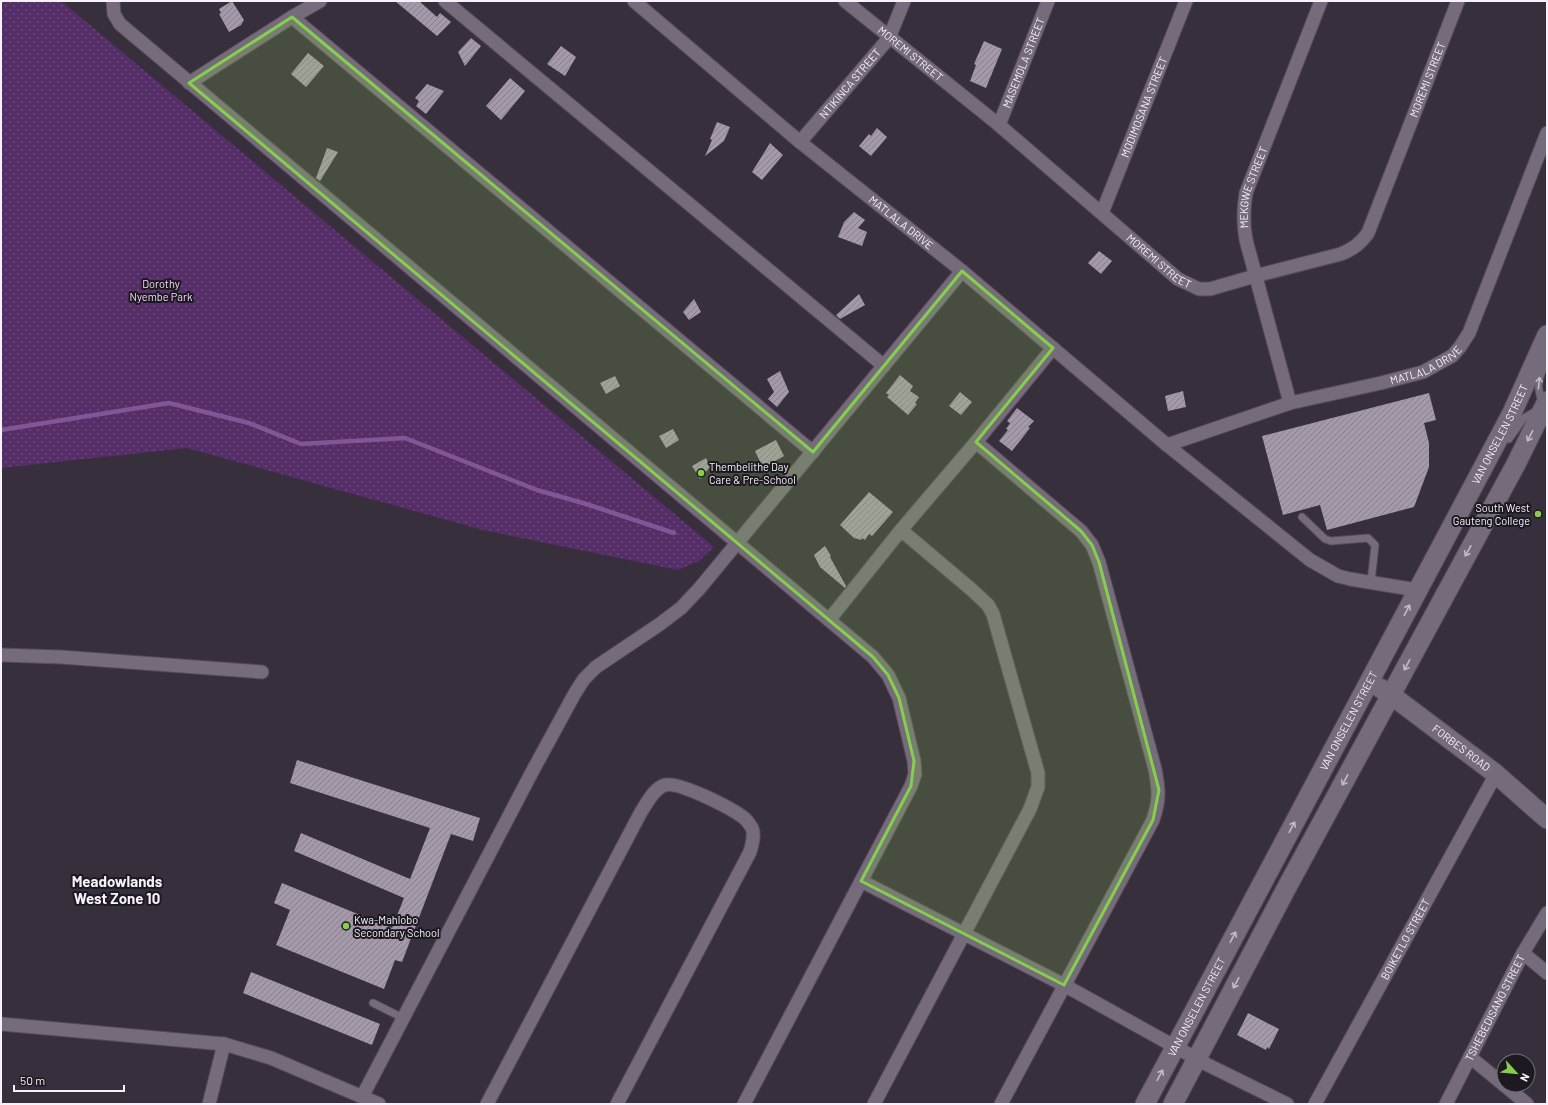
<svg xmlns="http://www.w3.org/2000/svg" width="1548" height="1105" viewBox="0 0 1548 1105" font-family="Barlow,sans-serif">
  <defs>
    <pattern id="green-dots" width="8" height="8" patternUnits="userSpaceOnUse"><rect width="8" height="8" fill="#552d67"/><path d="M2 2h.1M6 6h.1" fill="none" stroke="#6e4c7e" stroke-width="1.8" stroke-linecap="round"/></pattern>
    <pattern id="building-hatch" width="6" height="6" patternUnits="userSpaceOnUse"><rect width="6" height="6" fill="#a399a9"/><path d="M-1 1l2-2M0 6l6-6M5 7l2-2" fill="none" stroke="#88818d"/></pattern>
  </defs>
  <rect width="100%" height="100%" fill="#382f3d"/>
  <path fill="url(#green-dots)" d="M1,1h60l653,546 -15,14 -21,9 -195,-40 -296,-82 -186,20z"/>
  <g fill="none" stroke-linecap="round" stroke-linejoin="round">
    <path stroke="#815696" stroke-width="4.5" d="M1,430l168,-27 80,20 52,21 104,-6 132,52 46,13 91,30"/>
  </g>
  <path fill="url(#building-hatch)" d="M232,1l12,19 -3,5 -12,7 -10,-18 2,-1 -2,-4z
    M395,1h24l18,16 3,-4 11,9 -14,14z
    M471,38l10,8 -16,20 -7,-14z
    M984,41l18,8 -16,39 -16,-7 6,-16 -2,-1z
    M561,46l15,11 -11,19 -18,-12z
    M308,53l16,13 -18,21 -15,-13z
    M510,78l15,13 -24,29 -15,-14z
    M427,84l17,7 -18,23 -10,-8 3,-5 -4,-3z
    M717,122l13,5 -6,14 -19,15 7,-16 -2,-1z
    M877,128l10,9 -16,19 -12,-10 10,-12 2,2z
    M770,143l13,12 -21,25 -10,-8z
    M327,148l11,4 -18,29 -4,-3z
    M854,212l11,8 -7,8 9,4 -5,14 -24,-9 6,-15z
    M1099,251l13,10 -11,13 -13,-11z
    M859,294l6,11 -25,14 -4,-4z
    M694,299l7,13 -12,8 -6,-8z
    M780,371l9,21 -12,15 -9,-8 6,-7 -7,-13z
    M900,375l13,11 -3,5 9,6 -4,6 2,1 -9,11 -21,-18 2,-2 -3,-2z
    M615,376l5,10 -14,8 -6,-11z
    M1183,391l3,16 -18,4 -3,-15z
    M960,392l12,10 -11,13 -12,-9z
    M1429,393l7,27 -12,3 5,20v24l-15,40 -87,23 -7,-25 -37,10 -21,-79z
    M1017,408l17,13 -6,6 2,1 -18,23 -13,-10 9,-11 -2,-1 4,-6 -3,-2z
    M673,429l6,11 -13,8 -7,-12z
    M776,440l8,16 -21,12 -8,-17z
    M706,458l4,9 -10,12 -8,-13z
    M869,492l24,20 -21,24 -3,-2 -4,6 -3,-2 -1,2 -7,-2 -14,-13z
    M825,546l6,10 -1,1 16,29 -1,2 -25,-21 -6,-12z
    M297,760l183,58 -7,23 -22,-7 -49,128 -7,-2 -11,29 -108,-44 14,-35 -16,-7 8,-20 110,45 12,-30 -110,-47 7,-18 109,46 20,-51 -140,-45z
    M251,972l129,52 -8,21 -129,-52z
    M1248,1013l31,16 -10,20 -2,-2 -1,3 -29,-15z"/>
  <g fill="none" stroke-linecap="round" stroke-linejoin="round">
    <defs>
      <path id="lane" d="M1543,403c-8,-17 -4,-26 4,-43
        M1509,439l15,-21 15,-9
        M1302,517l23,22 6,2 37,-3 7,7 -4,37
        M373,1003l30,15"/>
      <g id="street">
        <path d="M113,1l1,13 6,10 753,633 15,18 11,23 15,63 1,13 -4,12 -167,318"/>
        <path d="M445,1l439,365"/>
        <path id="s1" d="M634,1l166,141 162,129 205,174 143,115 28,16 12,3 67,11"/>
        <path id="s2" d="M845,1l154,124 179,154 21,10h11l45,-13 86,-22c12,-5 19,-10 27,-21l90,-232"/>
        <path d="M292,17l521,435"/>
        <path d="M189,83l103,-66 28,-16"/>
        <path id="s3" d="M999,125l49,-124"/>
        <path id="s4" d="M800,142l89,-104 15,-37"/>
        <path id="s5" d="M1102,213l84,-212"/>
        <path id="s6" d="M1290,403l-44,-163c-3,-17 -3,-30 0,-47l75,-192"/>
        <path d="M976,442l105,89 11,14 7,17 56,207c4,21 5,30 -2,51l-152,284"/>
        <path id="s7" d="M1167,445l123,-42 91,-20 42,-11 29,-16 8,-9 9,-14 78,-200"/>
        <path d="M829,620l72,-90 75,-88 77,-94"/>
        <path d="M1,655l60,2 201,15"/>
        <path d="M861,881l203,104 142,79 81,40"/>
        <path d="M1523,953l24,20"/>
        <path d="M1,1024l223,20 47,14 108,46"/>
        <path d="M1470,1057l34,28"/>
        <path d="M1504,1085l23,19"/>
        <path d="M362,1097l170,-325 43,-79 9,-14 12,-12 64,-43 21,-16 18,-19 263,-318"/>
        <path d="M209,1104l15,-60"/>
        <path d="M487,1104l154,-292c6,-9 13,-24 24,-27 14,-4 68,24 79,33 3,2 6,7 8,10 3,7 0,17 -2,24l-133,252"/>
        <path d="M874,1104l156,-295 8,-22v-14l-45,-159 -5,-9 -16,-15 -71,-60"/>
        <path id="s8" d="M1315,1104l181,-330"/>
        <path id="s9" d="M1446,1104l77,-151 24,-40"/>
      </g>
      <g id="secondary">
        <path id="s10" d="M1380,688l11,7 105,79 51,45"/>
        <path id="s11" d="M1145,1104l367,-691 35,-78"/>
        <path d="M1173,1104l114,-217 229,-423 31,-63"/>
      </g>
    </defs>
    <use href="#lane" stroke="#544b57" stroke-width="9"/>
    <use href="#street" stroke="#544b57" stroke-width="15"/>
    <use href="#secondary" stroke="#544b57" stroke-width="21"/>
    <use href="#lane" stroke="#756b7a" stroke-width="7"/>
    <use href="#street" stroke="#756b7a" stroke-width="13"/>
    <use href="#secondary" stroke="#756b7a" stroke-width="19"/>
  </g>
  <defs><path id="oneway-shaft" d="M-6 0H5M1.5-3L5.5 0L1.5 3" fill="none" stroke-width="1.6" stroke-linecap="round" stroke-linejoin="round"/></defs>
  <g stroke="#c3bbc7">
    <use href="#oneway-shaft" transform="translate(1539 383) rotate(-84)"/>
    <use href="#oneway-shaft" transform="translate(1530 436) rotate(117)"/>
    <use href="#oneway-shaft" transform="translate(1468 551) rotate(119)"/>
    <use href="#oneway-shaft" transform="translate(1407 610) rotate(-63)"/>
    <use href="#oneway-shaft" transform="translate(1407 665) rotate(118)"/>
    <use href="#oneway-shaft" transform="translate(1345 780) rotate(118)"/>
    <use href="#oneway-shaft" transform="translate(1292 827) rotate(-62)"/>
    <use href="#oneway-shaft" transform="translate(1233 937) rotate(-62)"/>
    <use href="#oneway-shaft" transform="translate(1236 983) rotate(118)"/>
    <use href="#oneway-shaft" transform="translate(1160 1075) rotate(-62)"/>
  </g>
  <path fill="#85cf4d" fill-opacity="0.2" stroke="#85cf4d" stroke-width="3" stroke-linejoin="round" d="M292,17l521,435 149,-181 91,77 -77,94 105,89 11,14 7,17 60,228 -6,30 -89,165 -203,-104 50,-95 3,-25 -15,-63 -11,-23 -15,-18 -684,-574z"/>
  <g fill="#85cf4d" stroke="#1d1920" stroke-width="1.5">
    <circle cx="701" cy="473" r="4"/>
    <circle cx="1538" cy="514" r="4"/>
    <circle cx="346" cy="926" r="4"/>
  </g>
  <g text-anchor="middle" stroke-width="4" stroke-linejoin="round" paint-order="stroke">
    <g font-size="11" fill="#f7f1fa" stroke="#1d1920">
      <text dy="4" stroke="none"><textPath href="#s2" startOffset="84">MOREMI STREET</textPath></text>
      <text dy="4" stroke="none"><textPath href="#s3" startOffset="67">MASEMOLA STREET</textPath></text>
      <text dy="4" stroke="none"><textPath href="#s2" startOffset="803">MOREMI STREET</textPath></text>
      <text dy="4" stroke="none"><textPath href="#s4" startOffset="77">NTIKINCA STREET</textPath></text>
      <text dy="4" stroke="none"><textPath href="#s5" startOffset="114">MODIMOSANA STREET</textPath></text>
      <text dy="4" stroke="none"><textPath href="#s6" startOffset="223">MEKGWE STREET</textPath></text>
      <text dy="4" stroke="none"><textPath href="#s1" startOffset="347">MATLALA DRIVE</textPath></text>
      <text dy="4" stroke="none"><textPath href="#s2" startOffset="408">MOREMI STREET</textPath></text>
      <text dy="4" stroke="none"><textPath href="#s7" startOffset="272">MATLALA DRIVE</textPath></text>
      <text dy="4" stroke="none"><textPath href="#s11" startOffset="758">VAN ONSELEN STREET</textPath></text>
      <text dy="4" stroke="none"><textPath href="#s11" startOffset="434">VAN ONSELEN STREET</textPath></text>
      <text dy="4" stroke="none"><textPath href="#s10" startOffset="101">FORBES ROAD</textPath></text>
      <text dy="4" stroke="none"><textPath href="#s8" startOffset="188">BOIKETLO STREET</textPath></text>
      <text dy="4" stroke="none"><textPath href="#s11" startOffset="110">VAN ONSELEN STREET</textPath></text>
      <text dy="4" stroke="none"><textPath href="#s9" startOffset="108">TSHEBEDISANO STREET</textPath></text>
    </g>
    <g font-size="11" fill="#efd7fc" stroke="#1d1920">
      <text x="161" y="288">Dorothy<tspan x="161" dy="13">Nyembe Park</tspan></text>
    </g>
    <g font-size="11" fill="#f7f1fa" stroke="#1d1920" text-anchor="start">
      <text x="709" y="471">Thembelithe Day<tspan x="709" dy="13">Care &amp; Pre-School</tspan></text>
      <text x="1530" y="512" text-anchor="end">South West<tspan x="1530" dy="13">Gauteng College</tspan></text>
      <text x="354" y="924">Kwa-Mahlobo<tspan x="354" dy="13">Secondary School</tspan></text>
    </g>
    <g font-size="15" font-weight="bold" fill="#f7f1fa" stroke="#1d1920">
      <text x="117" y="887">Meadowlands<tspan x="117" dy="17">West Zone 10</tspan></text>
    </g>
  </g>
  <rect width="1548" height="1105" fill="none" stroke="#f7f1fa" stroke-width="4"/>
  <g transform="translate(1516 1073) rotate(117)"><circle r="19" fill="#1d1920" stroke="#746f77"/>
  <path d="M0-3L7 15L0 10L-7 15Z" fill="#85cf4d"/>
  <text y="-6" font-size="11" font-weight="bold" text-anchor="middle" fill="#f7f1fa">N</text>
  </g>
  <path d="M14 1085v6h110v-6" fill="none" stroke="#f7f1fa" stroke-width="2"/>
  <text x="20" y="1085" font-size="12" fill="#f7f1fa" stroke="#1d1920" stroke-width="3" paint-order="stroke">50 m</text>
</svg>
